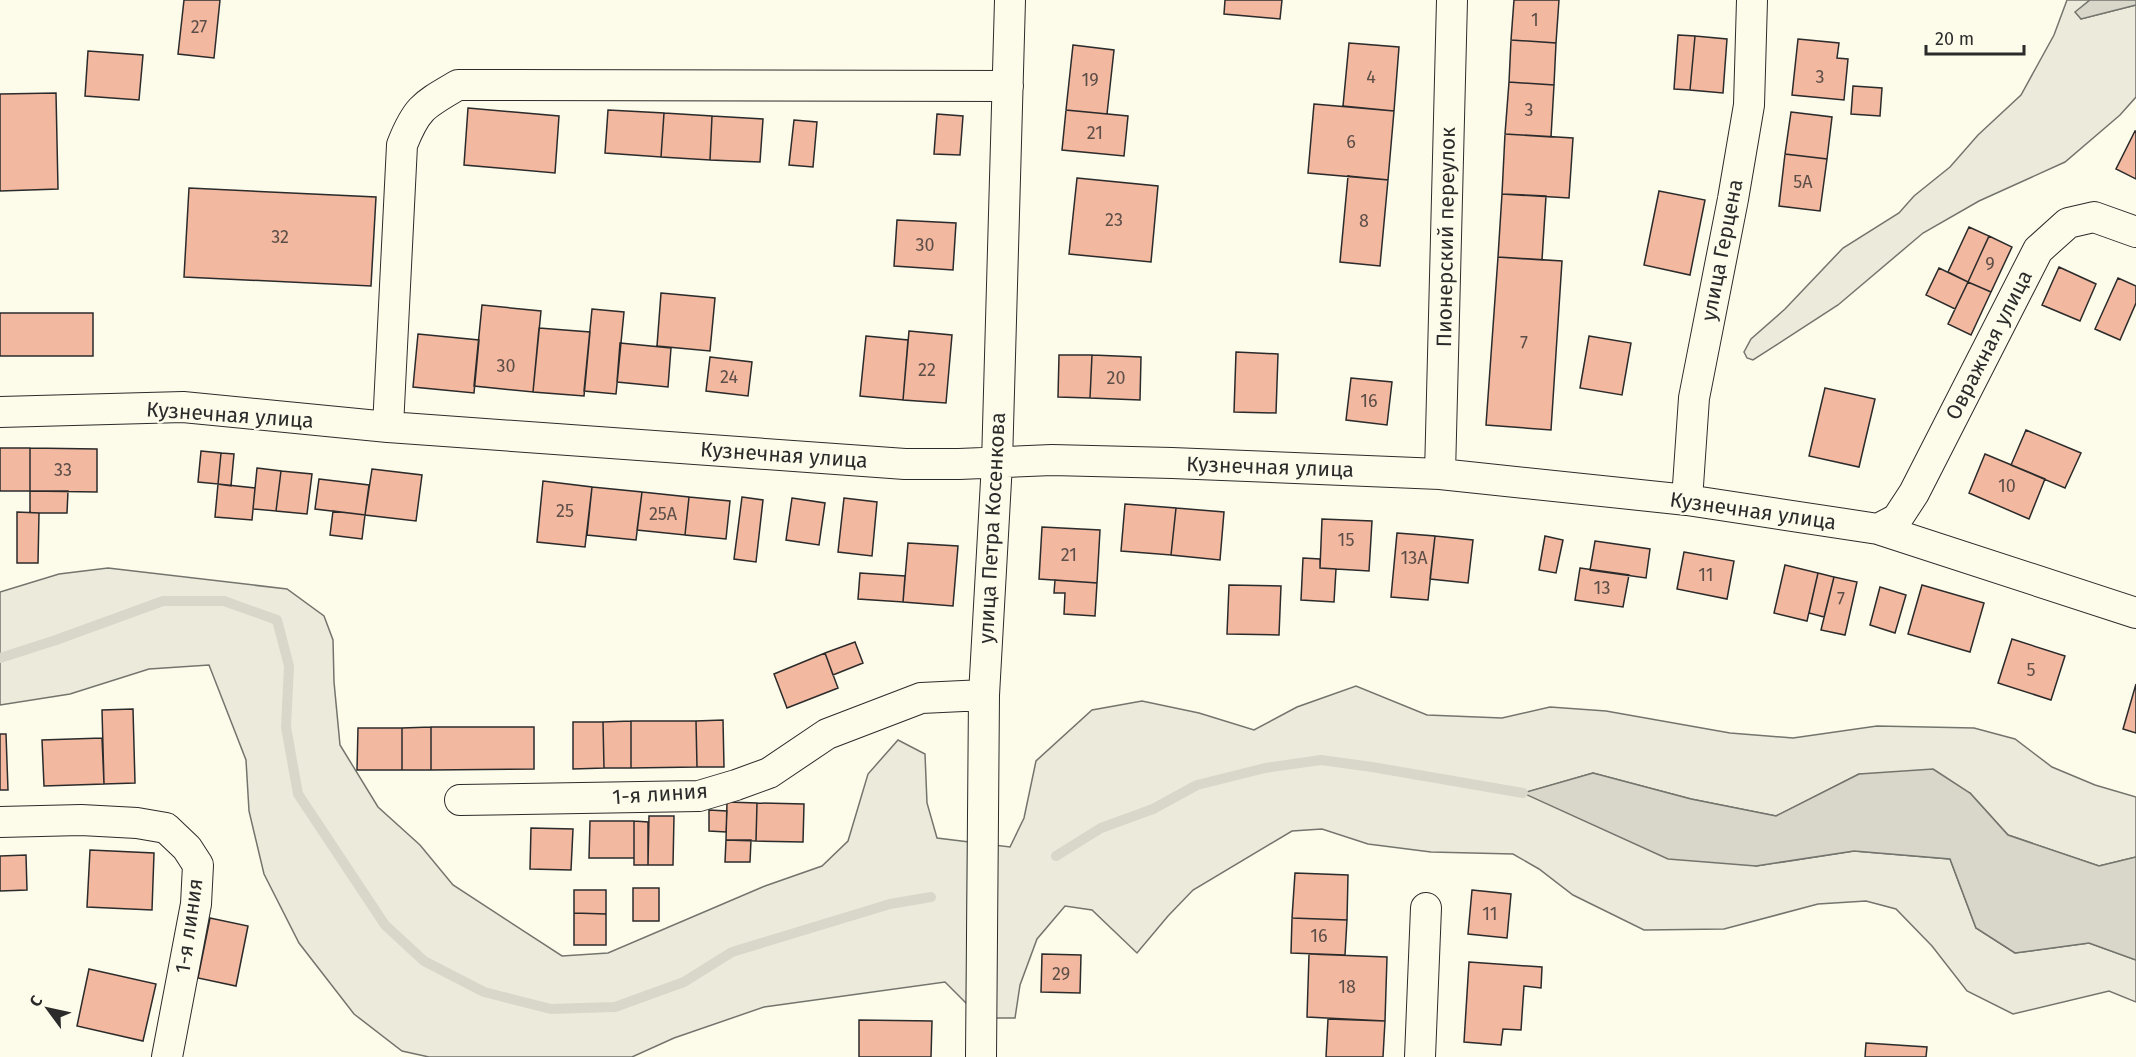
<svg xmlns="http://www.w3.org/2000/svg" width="2136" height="1057" viewBox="0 0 2136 1057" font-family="'Fira Sans',sans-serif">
  <rect width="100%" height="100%" fill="#fdfbea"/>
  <path fill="#ecebdb" stroke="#74746e" stroke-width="1.5" d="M2067,0h23l-14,12 5,7 55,-14v92l-16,18 -55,47 -86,39 -56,32 -85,72 -85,55 -6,-2 -3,-6 7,-13 34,-30 58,-61 56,-35 15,-17 36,-29 28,-32 43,-40 33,-60z
    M108,568l179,21 37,27 9,24 1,42 6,63 38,62 42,38 33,40 109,71 46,-3 157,-67 57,-20 26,-25 20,-67 30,-34 27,14 2,49 10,35 73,9 14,-29 12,-57 56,-51 50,-9 57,12 55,17 43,-23 59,-21 71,29 75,3 48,-11 56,4 124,22 63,5 84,-12 97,2 41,11 37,28 43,18 41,12v60l-37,9 -91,-31 -38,-42 -111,-19 -83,42 -85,-17 -98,-26 -69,20 232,73 98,-15 96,8 26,69 39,25 74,-10 47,17v42l-27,-11 -96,23 -46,-23 -35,-45 -36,-37 -30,-8 -48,3 -94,25 -80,1 -71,-35 -34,-26 -26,-15 -82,-2 -63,-8 -46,-15 -30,2 -99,59 -25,26 -31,37 -45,-43 -27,-4 -28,33 -17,46 -5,33h-34l-36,-36 -181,25 -90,31 -42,19h-203l-27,-6 -48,-37 -55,-71 -35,-69 -15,-63 -3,-51 -37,-95 -60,4 -79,25 -70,11v-113l59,-18z"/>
  <path fill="#d8d7c9" stroke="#74746e" stroke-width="1.5" d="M2090,0h46v5l-55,14 -6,-7z
    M1933,769l37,24 38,42 91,31 37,-9v103l-47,-17 -74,10 -39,-25 -26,-69 -96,-8 -98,15 -88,-7 -145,-66 70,-20 98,26 85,17 83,-42z"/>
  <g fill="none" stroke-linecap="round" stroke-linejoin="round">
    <path stroke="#d8d7c9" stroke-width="10" d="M0,658l56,-18 107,-39h61l53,19 12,46 -3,61 12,67 87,131 39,36 60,31 67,17 64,-2 69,-25 48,-30 158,-48 41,-7
      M1056,856l45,-28 52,-19 44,-24 68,-17 56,-8 51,7 151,26"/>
  </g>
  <path fill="#f2b8a0" stroke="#2b2b2b" stroke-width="1.5" d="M184,0h36l-6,58 -36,-4z
    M1225,0h57l-2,19 -56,-5z
    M1514,0h45l-3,43 -45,-3z
    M1678,35l17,1 -5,54 -16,-1z
    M1695,36l32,3 -4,54 -33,-3z
    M1798,39l41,4 -2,15 11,1 -4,41 -52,-5z
    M1511,40l45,3 -2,42 -45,-3z
    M1349,43l50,4 -5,64 -51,-5z
    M1073,45l41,5 -7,64 -41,-4z
    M88,51l55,4 -4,45 -54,-4z
    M1509,82l45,3 -3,52 -46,-3z
    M1853,86l29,2 -2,28 -29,-2z
    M56,93l2,96 -58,2v-97z
    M1314,104l80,7 -6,69 -80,-7z
    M468,108l91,8 -4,57 -91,-8z
    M608,110l56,3 -3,44 -56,-4z
    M1066,110l62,6 -4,40 -62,-6z
    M1791,112l41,5 -5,42 -42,-5z
    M664,113l48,3 -2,44 -49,-3z
    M937,114l26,2 -3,39 -26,-1z
    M712,116l51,3 -3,43 -50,-2z
    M794,120l23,2 -4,45 -24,-2z
    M2135,131h1v48l-20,-10z
    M1505,134l68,4 -4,60 -67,-4z
    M1785,154l42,5 -7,52 -41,-5z
    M1348,176l40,4 -8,86 -40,-4z
    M1077,178l81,8 -7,76 -82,-8z
    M189,188l187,9 -5,89 -187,-9z
    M1659,191l46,9 -15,75 -46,-10z
    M1502,194l44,2 -4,64 -44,-3z
    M897,220l59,3 -3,47 -59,-4z
    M1969,227l20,9 -21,46 -20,-10z
    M1989,236l23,11 -21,45 -23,-10z
    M1498,257l64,4 -11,169 -65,-5z
    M2059,267l37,17 -16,37 -38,-16z
    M1939,268l29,14 -13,27 -29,-14z
    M2118,278l18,8v17l-16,37 -25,-11z
    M1968,282l23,10 -20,43 -23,-11z
    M661,293l54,5 -5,53 -53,-5z
    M482,305l59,6 -8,81 -59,-6z
    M592,309l32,3 -8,82 -32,-3z
    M0,313h93v43h-93z
    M539,328l51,4 -6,64 -51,-4z
    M909,331l43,4 -6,68 -43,-3z
    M418,334l61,6 -5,53 -61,-6z
    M866,336l42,4 -5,60 -43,-4z
    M1589,336l42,7 -9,52 -42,-7z
    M620,343l51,5 -3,39 -51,-5z
    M1236,352l42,2 -2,59 -42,-1z
    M1059,355h33l-2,43 -32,-1z
    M1092,355l49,2 -1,43 -50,-2z
    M710,357l42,5 -4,34 -42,-5z
    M1351,378l41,4 -5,43 -41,-5z
    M1825,388l50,11 -16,68 -50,-11z
    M2026,430l55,23 -16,35 -54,-23z
    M0,448h30v43h-30z
    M30,448l67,1v43l-67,-1z
    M201,451l20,2 -3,31 -20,-2z
    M221,453l13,1 -3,32 -13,-2z
    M1985,454l60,25 -16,40 -60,-26z
    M257,468l24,3 -5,40 -23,-2z
    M372,469l50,6 -6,46 -51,-6z
    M281,471l31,3 -5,40 -31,-3z
    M319,479l50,6 -4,30 -50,-6z
    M543,481l49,6 -7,60 -48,-5z
    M218,484l37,4 -3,32 -37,-3z
    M592,487l50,5 -6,48 -49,-5z
    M30,491h38l-1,22h-37z
    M642,492l47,5 -4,38 -48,-5z
    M689,497l41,4 -4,38 -41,-4z
    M742,497l21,3 -7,62 -22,-3z
    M792,498l33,5 -6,42 -33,-5z
    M844,498l33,4 -5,54 -34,-4z
    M1125,504l51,4 -5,47 -50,-4z
    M1176,508l48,4 -4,48 -49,-5z
    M333,511l32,4 -3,24 -32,-4z
    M17,512l22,1 -1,50h-21z
    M1322,519l50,2 -3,50 -49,-3z
    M1042,527l58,3 -3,53 -58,-4z
    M1397,533l38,3 -7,64 -37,-3z
    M1435,536l38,4 -5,43 -38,-4z
    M1545,536l18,4 -7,33 -17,-3z
    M1595,541l55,8 -4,29 -56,-8z
    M908,543l50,3 -5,60 -50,-4z
    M1684,552l50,9 -7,38 -50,-10z
    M1303,558l17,1v9l16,1 -2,33 -33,-2z
    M1785,565l33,8 -11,48 -33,-8z
    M1580,568l49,7 -6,32 -48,-7z
    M860,573l45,3 -2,26 -45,-3z
    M1818,573l16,4 -10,40 -15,-4z
    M1834,577l23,5 -12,53 -24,-5z
    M1055,580l42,3 -2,33 -31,-2 1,-21h-11z
    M1229,585l52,1 -2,49 -52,-1z
    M1922,585l62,18 -14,49 -62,-18z
    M1880,587l26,8 -11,38 -25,-8z
    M2012,639l53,17 -14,44 -53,-17z
    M855,642l8,21 -30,12 -8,-22z
    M825,653l13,35 -51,20 -13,-34z
    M2136,684v49l-13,-4z
    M133,709l2,74 -31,1 -2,-74z
    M723,720l1,47h-27l-1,-46z
    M631,721h65l1,46 -66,1z
    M631,721v47h-27l-1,-46z
    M573,722h30l1,46 -31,1z
    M431,727v43h-29v-42z
    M431,727h103v42l-103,1z
    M358,728h44v42h-45z
    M0,734h6l2,56h-8z
    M102,738l2,46 -60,2 -2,-46z
    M727,802l30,1 -1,38 -30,-1z
    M757,803l47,1 -1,38 -47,-1z
    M709,810l18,1 -1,21 -17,-1z
    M649,816h25l-1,49h-25z
    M590,821h44v37h-45z
    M634,821l14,1v43h-14z
    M531,828l42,1 -2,41 -41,-1z
    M726,840h25l-1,22h-25z
    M90,850l64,3 -2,57 -65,-3z
    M26,855l1,35 -27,1v-35z
    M1295,873l53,2 -1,45 -55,-2z
    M633,888h26v33h-26z
    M574,890h32v24l-32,-1z
    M1472,890l39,4 -4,44 -39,-4z
    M574,913l32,1v31h-32z
    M210,918l38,8 -12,60 -38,-8z
    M1292,918l55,2 -2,35 -54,-2z
    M1042,954l39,1 -1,38 -39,-1z
    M1309,954l78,3 -2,64 -78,-4z
    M1469,962l73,5 -1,21 -17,-2 -3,44 -18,-1 -2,16 -37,-3z
    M89,969l67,15 -13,57 -66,-15z
    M1328,1019l57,2 -2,36h-57z
    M859,1020l73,1 -1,36h-72z
    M1866,1043l61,4 -1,10h-61z"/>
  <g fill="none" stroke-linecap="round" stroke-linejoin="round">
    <defs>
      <path id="street" d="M0,412l183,-5 205,20 517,37h54l93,-4 120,3 268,11 247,26 191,29 258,84
        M388,427l14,-282c15,-38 22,-40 56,-60l550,1
        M1440,474l12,-474
        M1687,500l7,-102 39,-199 16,-94 3,-105
        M1878,529l19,-10 17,-26 124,-243 30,-27 26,-6 42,15
        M460,800l239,-4 37,-11 33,-12 58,-39 94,-36 63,-3
        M0,822l81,-2 56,3 29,5 21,20 11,17 -2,39 -29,153
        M981,1057l3,-362 13,-232 13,-463
        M1420,1057l6,-149"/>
    </defs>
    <use href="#street" stroke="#2b2b2b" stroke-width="32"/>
    <use href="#street" stroke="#fdfbea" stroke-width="30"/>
  </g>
  <g text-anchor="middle" stroke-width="4.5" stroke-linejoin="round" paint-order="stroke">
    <g font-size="18" fill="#5d4e48">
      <text x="1535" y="26">1</text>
      <text x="199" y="33">27</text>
      <text x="1371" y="83">4</text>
      <text x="1820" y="83">3</text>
      <text x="1090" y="86">19</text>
      <text x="1529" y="116">3</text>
      <text x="1095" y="139">21</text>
      <text x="1351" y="148">6</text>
      <text x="1803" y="188">5А</text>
      <text x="1114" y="226">23</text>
      <text x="1364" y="227">8</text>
      <text x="280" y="243">32</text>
      <text x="925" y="251">30</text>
      <text x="1990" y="270">9</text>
      <text x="1524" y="349">7</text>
      <text x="506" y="372">30</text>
      <text x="927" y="376">22</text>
      <text x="729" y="383">24</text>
      <text x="1116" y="384">20</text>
      <text x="1369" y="407">16</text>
      <text x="63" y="476">33</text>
      <text x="2007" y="492">10</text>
      <text x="565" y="517">25</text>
      <text x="663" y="520">25А</text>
      <text x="1346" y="546">15</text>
      <text x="1069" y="561">21</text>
      <text x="1414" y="564">13А</text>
      <text x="1706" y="581">11</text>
      <text x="1602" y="594">13</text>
      <text x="1841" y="605">7</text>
      <text x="2031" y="676">5</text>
      <text x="1490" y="920">11</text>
      <text x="1319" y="942">16</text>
      <text x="1061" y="980">29</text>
      <text x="1347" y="993">18</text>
    </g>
    <g font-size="21" fill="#2b2b2b" stroke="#fdfbea">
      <text transform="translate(1446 237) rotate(-89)" y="7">Пионерский переулок</text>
      <text transform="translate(1722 250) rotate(-79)" y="7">улица Герцена</text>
      <text transform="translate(1989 345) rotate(-63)" y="7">Овражная улица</text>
      <text transform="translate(230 415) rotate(4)" y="7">Кузнечная улица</text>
      <text transform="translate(784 455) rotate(4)" y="7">Кузнечная улица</text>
      <text transform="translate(1270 467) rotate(2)" y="7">Кузнечная улица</text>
      <text transform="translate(1753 511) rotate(8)" y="7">Кузнечная улица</text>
      <text transform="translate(992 528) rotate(-87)" y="7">улица Петра Косенкова</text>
      <text transform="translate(660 794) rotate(-4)" y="7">1-я линия</text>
      <text transform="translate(189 926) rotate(-82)" y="7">1-я линия</text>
    </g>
  </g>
  <g transform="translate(48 1009) rotate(303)" stroke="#fdfbea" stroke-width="4.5" paint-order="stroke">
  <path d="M0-4.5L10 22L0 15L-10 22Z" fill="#2b2b2b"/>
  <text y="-9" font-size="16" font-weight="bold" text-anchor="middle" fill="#2b2b2b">С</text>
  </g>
  <path d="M1926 45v9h98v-9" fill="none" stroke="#2b2b2b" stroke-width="3"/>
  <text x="1935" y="45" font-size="18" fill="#2b2b2b" stroke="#fdfbea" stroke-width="4.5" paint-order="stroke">20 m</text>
</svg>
